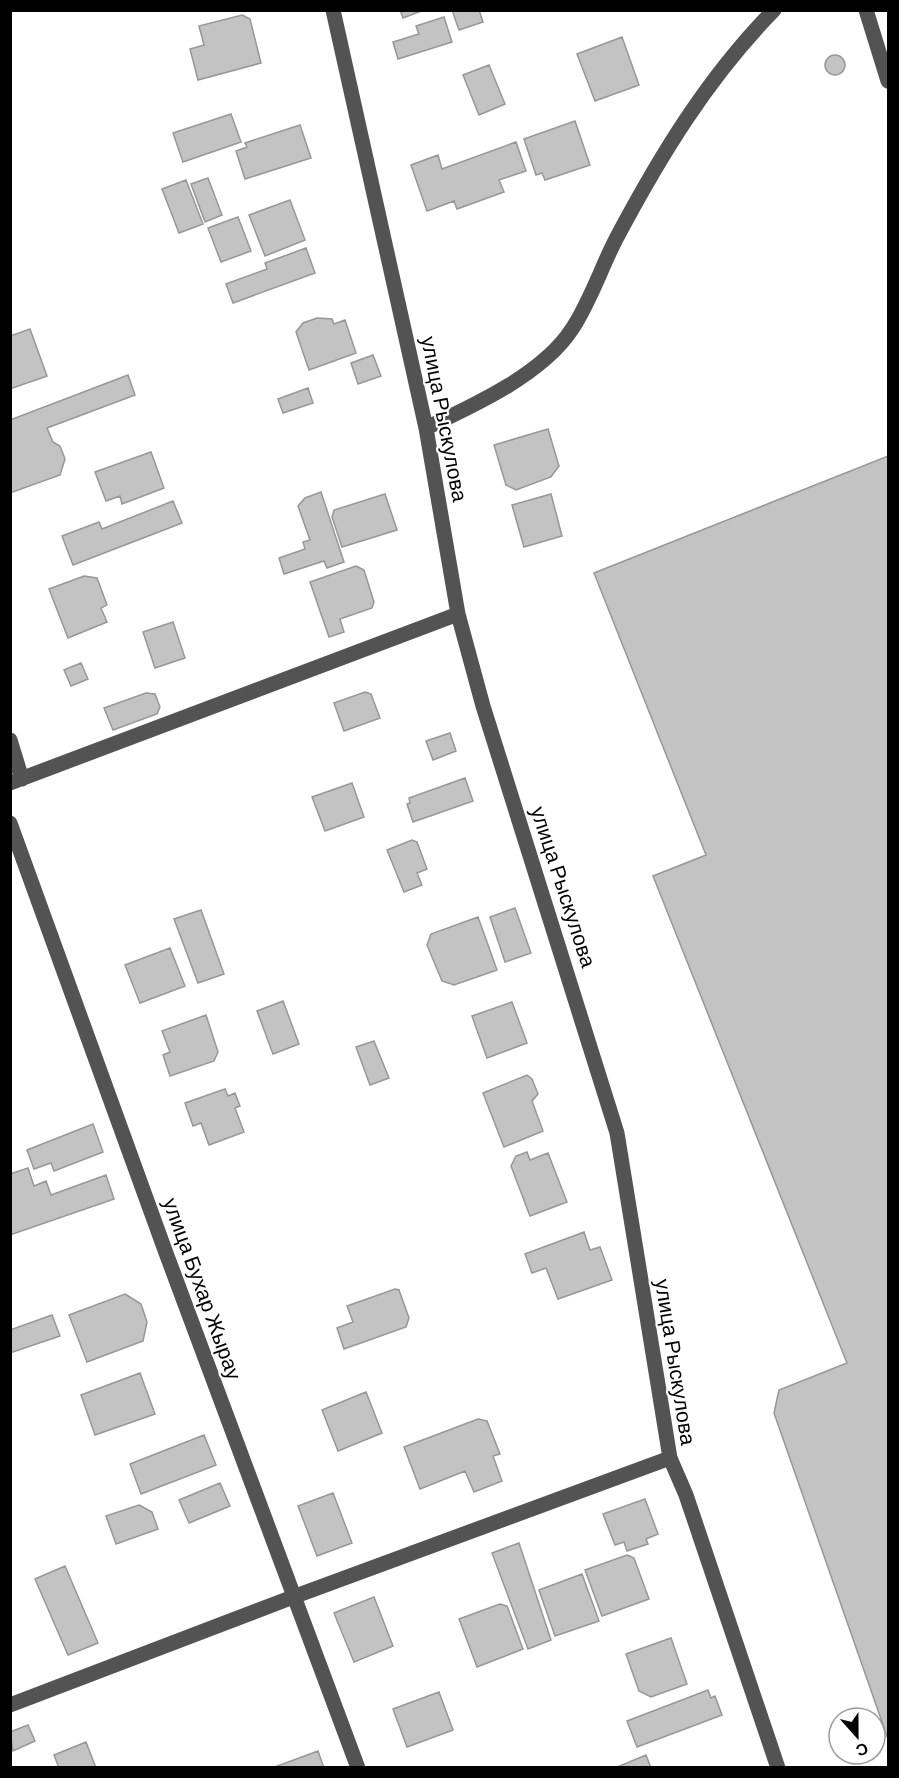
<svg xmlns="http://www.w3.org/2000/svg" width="899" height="1778" viewBox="0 0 899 1778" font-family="Barlow,sans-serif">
  <rect width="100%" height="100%" fill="#fff"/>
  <path fill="#c3c3c3" stroke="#979797" stroke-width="1.5" d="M400,10h24l-21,8z
    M452,10h27l4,12 -24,8z
    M242,15l8,4 11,44 -63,17 -8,-31 14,-4 -5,-19z
    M444,17l8,25 -54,17 -5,-17 26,-8 -3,-8z
    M622,37l17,48 -44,16 -18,-47z
    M825 65a10 10 0 1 1 20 0a10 10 0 1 1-20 0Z
    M489,65l16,39 -26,11 -16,-40z
    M231,114l10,28 -58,20 -10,-29z
    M575,121l15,44 -45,15 -3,-7 -6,2 -12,-36z
    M300,125l11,33 -66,21 -9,-28 11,-4 -2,-4z
    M516,142l10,29 -27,9 5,12 -47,17 -3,-8 -27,10 -16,-46 27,-10 4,14z
    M208,178l14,37 -17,7 -14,-38z
    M186,180l17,44 -24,9 -17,-44z
    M290,200l15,40 -40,16 -16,-41z
    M238,217l13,34 -30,11 -13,-34z
    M306,248l9,25 -82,30 -7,-19 41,-15 -2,-6z
    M317,318l15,1 2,5 11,-4 11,33 -47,17 -13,-38 7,-9z
    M30,329l17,47 -37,13v-53z
    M373,355l8,21 -23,8 -7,-21z
    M128,375l7,20 -88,33 6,14 7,4 5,13 -5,16 -50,18v-73z
    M308,388l5,15 -30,10 -5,-14z
    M548,429l11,37 -8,11 -35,13 -10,-5 -12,-40z
    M151,452l13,36 -42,16 -2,-8 -14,5 -11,-29z
    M888,456v1283l-114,-326 5,-23 68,-27 -194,-487 53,-21 -112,-282z
    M321,492l23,70 -17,6 -3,-7 -40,13 -5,-16 26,-9 -2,-7 7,-2 -12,-34 7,-8z
    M385,494l12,36 -55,17 -10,-30 2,-7z
    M551,494l11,42 -38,11 -12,-42z
    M173,501l9,22 -109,42 -11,-29 37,-14 3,7z
    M356,566l8,4 10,32 -2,6 -32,11 4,13 -15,5 -19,-55z
    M84,576l13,2 10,27 -6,3 6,14 -39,16 -19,-49z
    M173,622l12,36 -30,10 -12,-36z
    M81,663l7,16 -17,7 -7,-16z
    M365,692l6,2 9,24 -36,13 -10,-28z
    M146,693l9,1 5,13 -3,7 -44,16 -9,-22z
    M450,733l6,18 -23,9 -7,-19z
    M465,778l8,23 -60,21 -6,-18 3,-1 -1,-5z
    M352,783l12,34 -39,14 -13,-34z
    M412,840l5,2 10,27 -10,4 5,12 -18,7 -17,-42z
    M515,908l16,45 -26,9 -15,-45z
    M201,910l23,64 -26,9 -24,-64z
    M478,917l19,53 -43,15 -12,-4 -15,-36 4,-11z
    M170,948l15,38 -45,17 -15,-38z
    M283,1001l16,43 -26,10 -16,-43z
    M512,1002l15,41 -40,15 -15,-42z
    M206,1015l12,37 -4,9 -44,15 -7,-21 7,-3 -8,-21z
    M374,1041l15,37 -19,7 -14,-38z
    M527,1075l5,4 6,15 -6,7 11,30 -39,16 -21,-54z
    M225,1089l3,7 7,-3 5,13 -5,2 9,24 -35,13 -8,-22 -8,3 -8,-23z
    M93,1124l10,28 -49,19 -3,-8 -17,6 -7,-19z
    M527,1152l3,8 18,-7 19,49 -37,14 -19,-50 5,-10z
    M28,1168l6,18 12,-5 5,14 55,-20 8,24 -104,36v-61z
    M584,1232l6,18 10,-3 12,33 -54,19 -12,-31 -14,5 -7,-19z
    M395,1289l4,1 10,28 -3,9 -62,22 -7,-21 16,-6 -6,-16z
    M125,1294l16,10 6,18 -4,19 -56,21 -18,-47z
    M52,1315l8,21 -50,17v-23z
    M140,1373l15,41 -60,21 -14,-40z
    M366,1392l16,41 -44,18 -16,-41z
    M478,1419l9,2 13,33 -7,2 9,25 -28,11 -9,-21 -45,18 -16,-42z
    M204,1435l12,30 -75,29 -11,-30z
    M220,1483l10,23 -41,17 -10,-23z
    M333,1493l19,50 -35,13 -19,-50z
    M645,1499l13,35 -12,5 2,5 -21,7 -3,-9 -9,3 -12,-31z
    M139,1505l13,7 6,17 -42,15 -10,-28z
    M519,1543l32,97 -23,9 -36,-96z
    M627,1555l7,3 15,41 -47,17 -17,-46z
    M65,1566l33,77 -30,12 -33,-76z
    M582,1574l17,47 -44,15 -16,-46z
    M374,1597l19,49 -39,16 -20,-49z
    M500,1604l7,2 16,43 -46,18 -18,-48z
    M671,1638l16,46 -36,13 -12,-6 -13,-37z
    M708,1690l3,8 4,-2 7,19 -85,32 -10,-26z
    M439,1692l14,38 -46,17 -14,-38z
    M28,1725l7,16 -22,10 -3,-19z
    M86,1742l10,26h-37l-5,-13z
    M318,1751l6,17h-52z
    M646,1755l5,13h-36z"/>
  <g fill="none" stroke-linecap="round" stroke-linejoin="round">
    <path stroke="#535353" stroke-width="15" d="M333,10l93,418 32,186 25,92 134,427 53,325 16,37 92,273
      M866,10l22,71
      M426,428c47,-22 117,-54 146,-99 18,-27 29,-61 44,-90 44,-83 92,-162 158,-229
      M10,740l12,39
      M10,783l448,-169
      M10,823l156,430 192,515
      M10,1705l283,-108 377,-139"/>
  </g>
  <g text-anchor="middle" stroke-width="4.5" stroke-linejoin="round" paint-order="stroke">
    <g font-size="21" fill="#000" stroke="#fff">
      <text transform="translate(444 419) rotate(79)" y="7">улица Рыскулова</text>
      <text transform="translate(563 887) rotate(72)" y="7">улица Рыскулова</text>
      <text transform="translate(202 1289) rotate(70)" y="7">улица Бухар Жырау</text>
      <text transform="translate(675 1362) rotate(81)" y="7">улица Рыскулова</text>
    </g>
  </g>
  <rect width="899" height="1778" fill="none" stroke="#000000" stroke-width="24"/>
  <g transform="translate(857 1736) rotate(159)"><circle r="28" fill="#ffffff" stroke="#999999" stroke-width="1.5"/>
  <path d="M0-4.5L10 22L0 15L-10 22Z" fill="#000000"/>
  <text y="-9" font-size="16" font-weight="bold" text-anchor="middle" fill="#000000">С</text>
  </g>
</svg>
